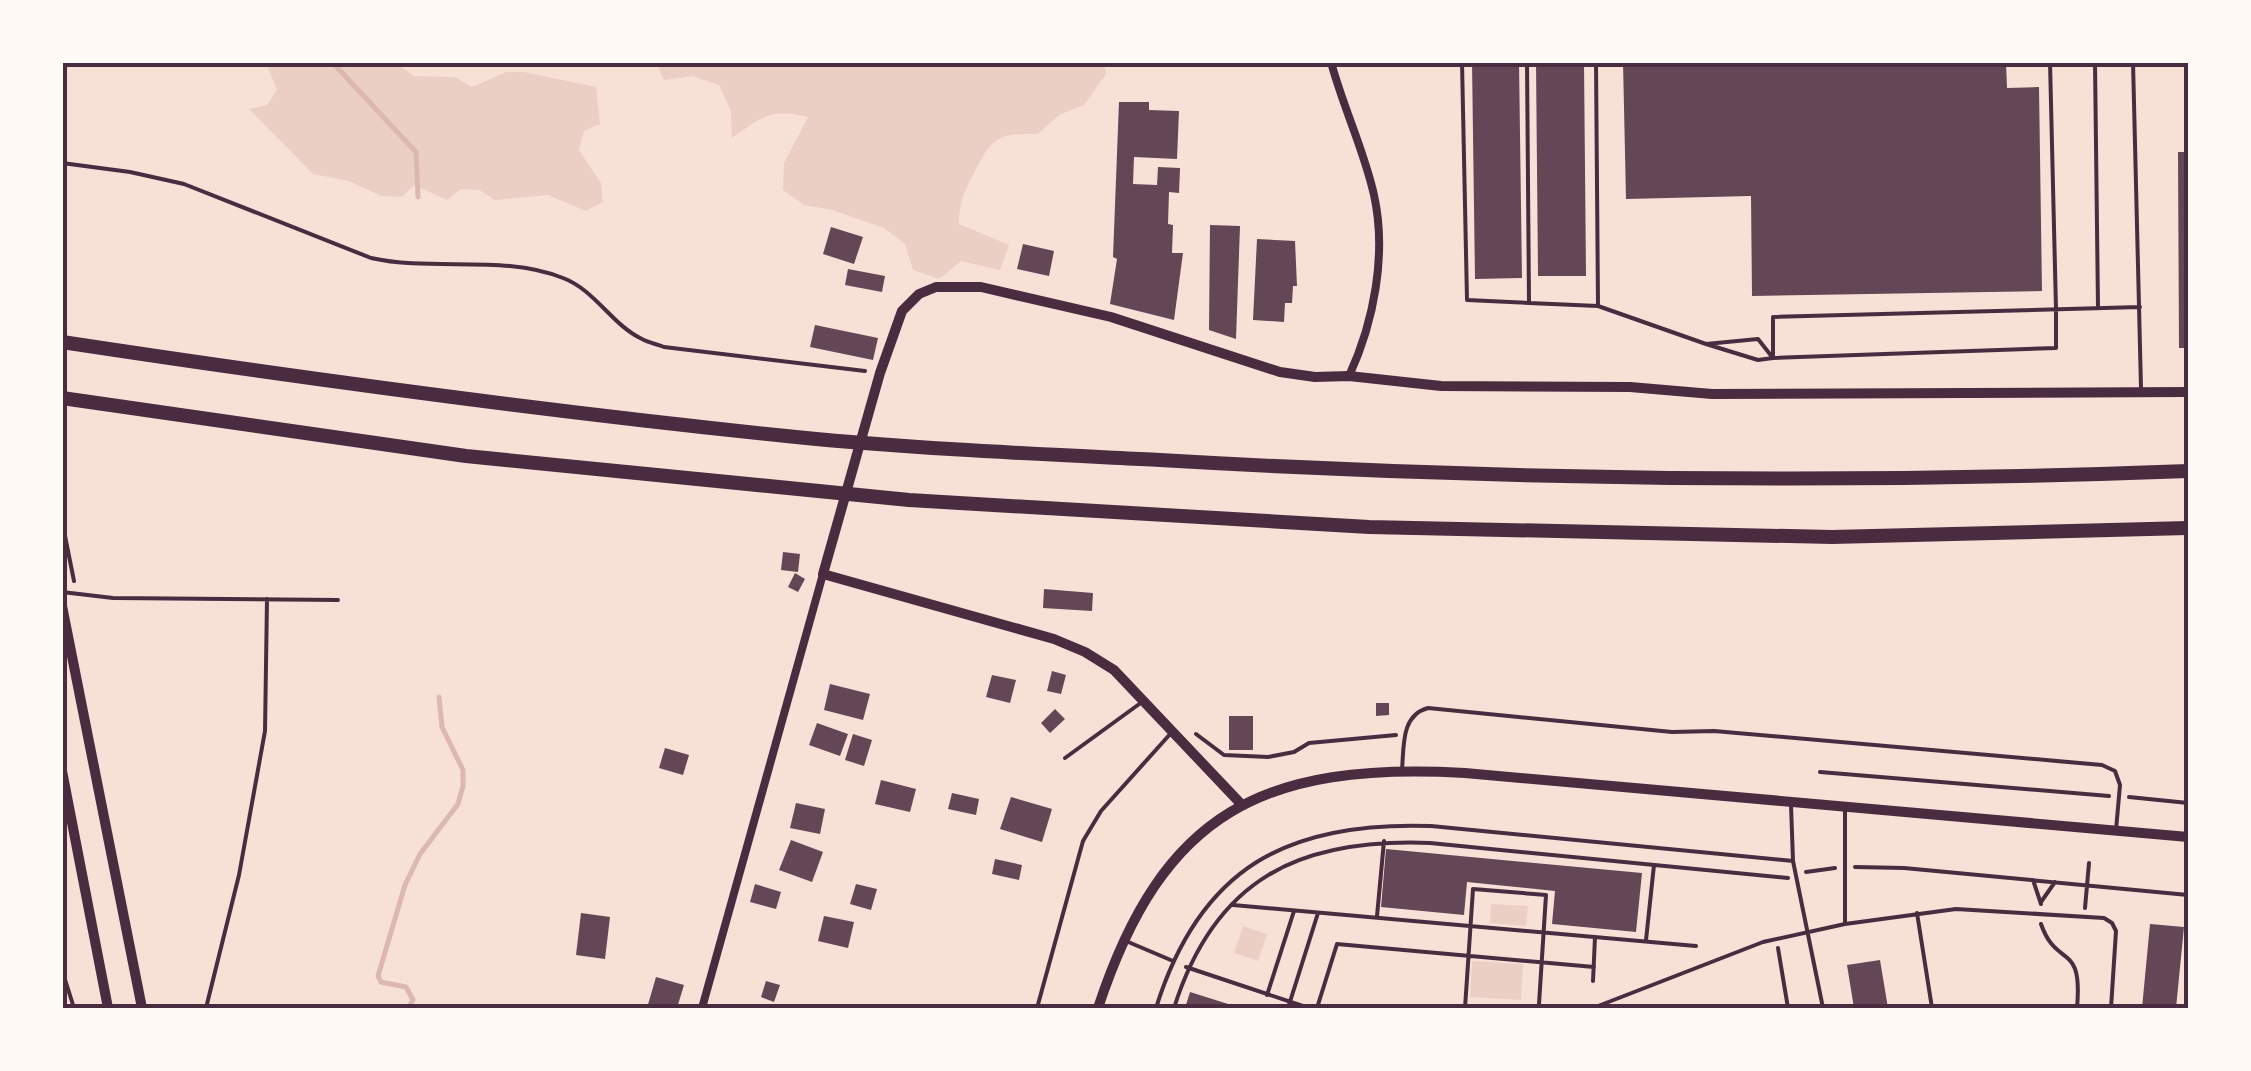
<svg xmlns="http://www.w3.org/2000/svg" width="2251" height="1071" viewBox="0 0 2251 1071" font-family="'Nunito Sans',sans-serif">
  <rect width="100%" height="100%" fill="#f7e1d7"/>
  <path fill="#ebcfc5" d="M266,63h130l18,13 41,1 17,10 34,-15h18l72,15 4,37 -16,7 -5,19 22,33 2,19 -17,9 -38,-16 -53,5 -16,-10 -18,-1 -14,11 -33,-15 -12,12 -21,-1 -32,-15 -36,-7 -64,-65 18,-4 10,-15z
    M1104,63l2,11 -22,31 -25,10 -21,19c-42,0 -44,2 -63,37 -10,20 -16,30 -16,53l50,21 -9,25 -39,-9 -22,18 -26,-9 -8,-26 -21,-16 -52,-18 -28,-5 -21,-15 1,-27 24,-46c-37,-9 -46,0 -76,21l-1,-27 -12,-26 -27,-9 -28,4 -8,-17z
    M1491,904l37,2 -2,20 -36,-3z
    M1243,926l24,8 -9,27 -24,-8z
    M1472,961l51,3 -2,36 -51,-3z"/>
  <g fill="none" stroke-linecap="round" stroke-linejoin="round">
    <path stroke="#dcb8b0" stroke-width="5" d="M332,62l84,90 2,45
      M408,1008l5,-8 -7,-13 -25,-5 -3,-6 27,-91 15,-31 38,-50 5,-18v-16l-21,-43 -3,-30"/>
  </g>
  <path fill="#644757" d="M1472,62h47l3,216 -47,1z
    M1536,62h48l2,214h-48z
    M1623,62h383l1,26 32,-1 3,204 -290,5 -1,-100 -125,3z
    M1119,102h30v8l30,1 -2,48 -43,-2 -1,27 24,1 1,-18 22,1 -1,25 -10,-1 -1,32 5,1 -1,28h11l-9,67 -64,-16 7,-45 -4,-2z
    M2178,152h10v196h-9z
    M1210,225l30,1 -4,113 -27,-9z
    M831,227l32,10 -9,27 -31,-10z
    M1257,239l38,2 2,45h-4l-1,17h-7l-1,19 -31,-2z
    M1023,244l31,7 -5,25 -32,-7z
    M848,269l37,7 -3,16 -37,-7z
    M815,325l63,13 -5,22 -63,-13z
    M783,552l17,2 -2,18 -17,-2z
    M795,573l10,6 -7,13 -10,-5z
    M1044,589l49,4 -1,18 -49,-3z
    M1052,671l14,4 -5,19 -14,-3z
    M992,675l24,5 -6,23 -24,-6z
    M830,684l40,10 -7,26 -39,-10z
    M1376,703h13v12l-13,1z
    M1055,709l10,10 -15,14 -9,-10z
    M1229,716h24v34h-24z
    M817,723l31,11 -8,22 -31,-11z
    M853,734l19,6 -8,26 -19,-6z
    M665,748l24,7 -6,20 -24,-7z
    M881,780l35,9 -6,23 -35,-8z
    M952,793l27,6 -3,16 -28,-6z
    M1011,797l41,12 -10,33 -42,-13z
    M796,803l29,6 -5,25 -30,-6z
    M791,840l32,12 -11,30 -33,-12z
    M1386,849l256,24 -6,59 -84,-8 3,-33 -88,-9 -3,33 -83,-8z
    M995,859l27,6 -3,15 -27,-6z
    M755,884l26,8 -5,17 -26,-7z
    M856,884l21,5 -6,21 -21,-6z
    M581,913l29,4 -5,42 -29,-4z
    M824,916l30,6 -6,26 -30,-7z
    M2150,924l34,3 -8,81h-34z
    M1880,960l8,48h-34l-7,-43z
    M656,977l28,8 -7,23h-30z
    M766,981l14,4 -6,17 -13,-5z
    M1190,992l51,16h-56z"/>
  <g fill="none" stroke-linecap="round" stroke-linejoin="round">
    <path stroke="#4a2c40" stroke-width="4" d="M62,163l68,9 54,12 187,74c62,14 132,-4 192,20 32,12 49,47 79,61 7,4 15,5 22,8l201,24
      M62,521l12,60
      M1196,734l28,21 44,2 26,-5 15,-9 87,-8
      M1820,772l289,24
      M2129,797l59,6
      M1855,867l49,1 284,27
      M1806,872l29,-4
      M2033,880l8,24
      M2041,902l14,-20
      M1233,905l463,41
      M2085,908l4,-45
      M1377,916l7,-75
      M2041,924c16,46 42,16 36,84
      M1646,940l8,-75
      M1778,948l10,60
      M1186,967l123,41
      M1593,981l2,-44
      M1267,995l27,-84
      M1174,1008c41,-130 126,-170 256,-165l358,35
      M1288,1008l30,-95
      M1317,1008l20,-64 257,23
      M1465,1008l8,-119 73,6 -7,109"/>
    <path stroke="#4a2c40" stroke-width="4" d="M1462,62l5,238 62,3
      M1527,62l2,241 69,3
      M1596,62l2,244 108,38
      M2050,62l6,247v39l-283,10v-41l367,-10
      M2095,62l3,246
      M2133,62l8,326
      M1758,339l15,19 -15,2 -52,-16z
      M62,592l51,6 225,2
      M1065,758l77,-56
      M1402,770c2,-24 -1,-55 26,-62l244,24 42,-1 388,34 13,6 5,14 -4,45
      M1791,805l2,56 30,147
      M1917,913l15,95
      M1845,924l111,-15 148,9 8,5 4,8 -5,77
      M1126,941l47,20
      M62,970l12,38
      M206,1008l33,-133 26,-144 2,-132
      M1037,1008l46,-167 18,-30 71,-79
      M1156,1008c44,-141 132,-187 275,-182l362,35
      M1593,1008l170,-66 82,-18v-114"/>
    <path stroke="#4a2c40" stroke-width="8" d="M1331,62c12,45 33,88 43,133 13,59 0,127 -25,181
      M702,1008l121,-434"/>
    <path stroke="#4a2c40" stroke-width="10" d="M62,606l80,402
      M62,771l46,237
      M1242,805l-128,-135 -29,-18 -31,-13 -231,-65 57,-201 22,-62 17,-17 17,-7h45l130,30 169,55 35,5 34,-1 92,10 189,1 82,7 476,-2
      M1098,1008c65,-198 166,-246 367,-235l723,64"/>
    <path stroke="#4a2c40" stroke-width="14" d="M62,342c244,37 489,70 734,95 121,12 243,17 364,23 342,20 686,24 1028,11
      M62,398l404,58 443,44 460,27 463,10 356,-9"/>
  </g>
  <rect width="2251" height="1071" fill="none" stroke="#fffaf5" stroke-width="130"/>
  <rect x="65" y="65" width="2121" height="941" fill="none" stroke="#4a2c40" stroke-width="4"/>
</svg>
